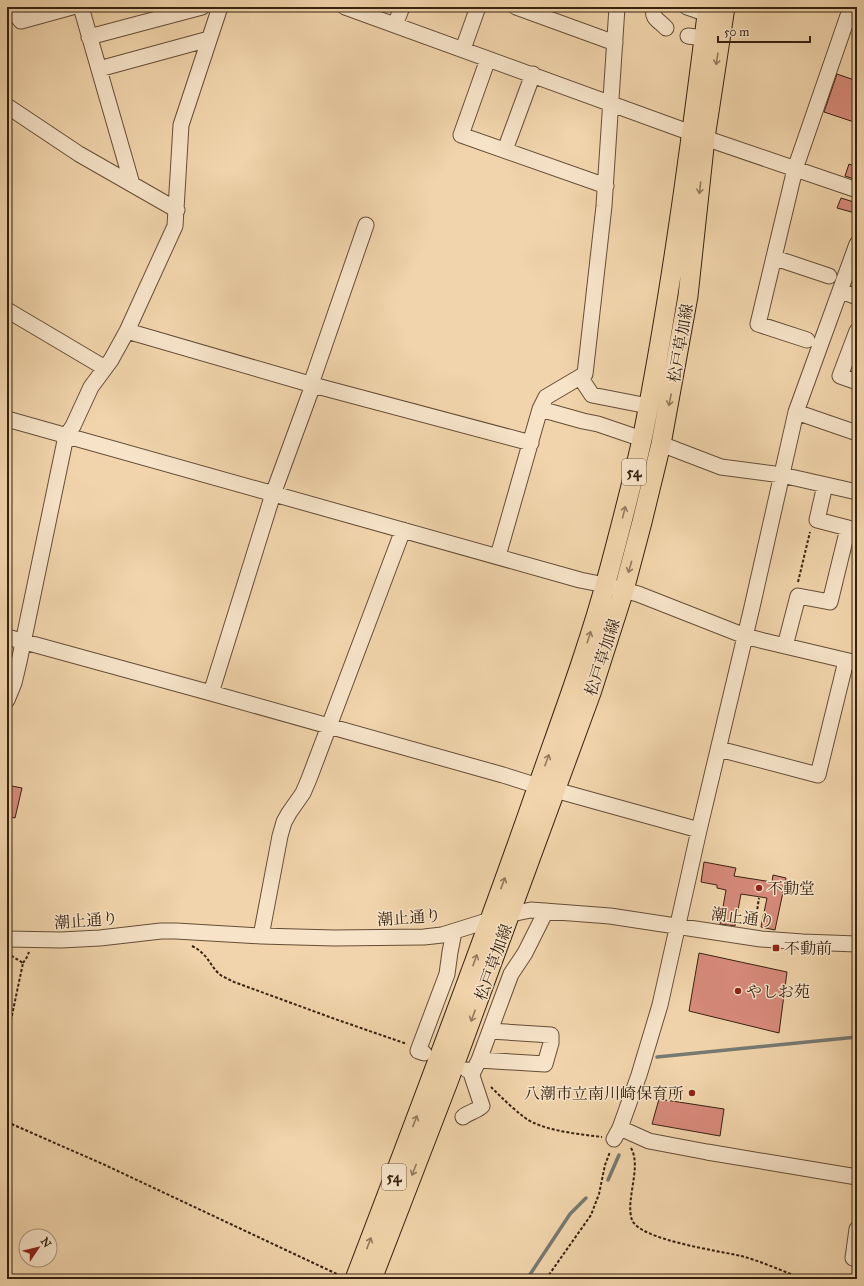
<svg xmlns="http://www.w3.org/2000/svg" width="864" height="1286" viewBox="0 0 864 1286" font-family="'IM FELL Great Primer','Noto Serif JP',serif">
  <rect width="100%" height="100%" fill="#f1d4ab"/>
  <filter id="stains"><feTurbulence type="fractalNoise" baseFrequency=".005" numOctaves="4"/><feColorMatrix values="0 0 0 0 .2 0 0 0 0 .09 0 0 0 0 .02 0 0 0 .5 -.17"/></filter>
  <radialGradient id="worn" r=".72"><stop offset=".6" stop-color="#630" stop-opacity="0"/><stop offset="1" stop-color="#630" stop-opacity=".3"/></radialGradient>
  <g fill="none" stroke-linecap="round" stroke-linejoin="round">
    <path stroke="#757a73" stroke-width="3.5" d="M657,1057l200,-20
      M608,1180l11,-25
      M527,1279l43,-65 16,-16"/>
  </g>
  <path fill="#d88b7c" stroke="#362210" d="M837,74l20,7v42l-33,-11z
    M849,164l8,3v13l-12,-4z
    M841,198l16,5 -2,10 -18,-5z
    M7,785l15,3 -7,30 -8,-2z
    M704,862l32,6 -2,8 38,6 1,-7 13,3 -11,52 -14,-3 6,-29 -26,-4 -6,32 -15,-2 6,-34 -9,-2v-3l-16,-3z
    M699,953l88,19 -8,61 -90,-22z
    M659,1099l65,10 -4,27 -68,-12z"/>
  <g fill="none" stroke-linecap="round" stroke-linejoin="round">
    <defs>
      <path id="minor" d="M10,7l11,14 51,-14
        M81,7l51,177
        M345,7l360,131 152,52
        M516,7l99,36
        M654,7c-3,12 5,13 12,21
        M687,7l20,7
        M395,25l7,-18
        M688,36l16,2
        M89,37l113,-30
        M463,49l15,-42
        M488,59l-27,76 145,51
        M99,69l110,-30
        M7,106l72,48 98,56
        M505,150l28,-76
        M775,258l54,18
        M841,291l16,6
        M7,310l98,58
        M127,331l186,54 218,58
        M857,331l-17,45 17,6
        M807,340l-49,-16 37,-155 56,-162
        M580,377l12,18 56,11
        M311,384l55,-159
        M540,409l43,12 15,3 44,15
        M796,412l61,21
        M7,419l573,161 25,5 33,9 107,42 19,5 93,22
        M661,444l60,23 61,8 75,17
        M498,556l42,-147 6,-12 39,-23 19,-168 13,-199
        M7,637l204,56 292,82 35,11
        M785,646l13,-50 32,6 18,-74 -31,-8 8,-35
        M211,693l62,-199 40,-109
        M7,700l7,-17 5,-21 47,-226 7,-10 18,-39 20,-27 16,-29 48,-105 6,-101 39,-118
        M719,749l99,26 28,-114
        M555,790l144,40
        M261,936l19,-100 4,-14 5,-9 14,-20 6,-14 94,-249
        M7,939l54,1 39,-2 61,-7h15l85,5 73,2 90,-1 18,-2 48,-15 21,-6 20,-4 79,6 151,23 42,3 54,2
        M424,1053l-6,-2 29,-77 3,-22 4,-20
        M479,1060l66,4 6,-21v-8l-61,-4
        M467,1070l6,2 6,-12 32,-86 14,-21 21,-42
        M463,1117c6,-5 14,-6 19,-11l-10,-30 1,-4
        M620,1128l29,13 58,11 150,25
        M614,1139l6,-11 19,-53 21,-70 39,-175 53,-223 44,-195 61,-168
        M853,1258l4,-29"/>
      <path id="major" d="M355,1279c59,-154 117,-307 172,-462 28,-81 60,-163 82,-246 12,-45 24,-91 34,-136 28,-142 47,-285 65,-428
        M372,1279l76,-197 143,-389 33,-103 18,-68 19,-78 27,-148 17,-158 20,-131"/>
    </defs>
    <use href="#minor" stroke="#654e37" stroke-width="17"/>
    <use href="#major" stroke="#362210" stroke-width="21"/>
    <path stroke="#362210" stroke-width="2" stroke-dasharray="3 2" stroke-linecap="butt" d="M798,582l12,-50
      M755,924l4,-26
      M192,946c18,9 18,22 30,30 4,2 8,4 12,6l101,37 72,25
      M7,953l16,10 -16,76
      M23,963l4,-6 2,-5
      M491,1087c9,9 32,32 43,36 21,9 45,11 68,14
      M7,1122l98,43 234,110
      M631,1148c11,19 -6,52 1,72 8,20 88,31 109,36 20,5 43,16 63,23
      M546,1279l45,-64 8,-21 6,-29 5,-13"/>
    <use href="#minor" stroke="#f6e3c8" stroke-width="15"/>
    <use href="#major" stroke="#f1d4ab" stroke-width="19"/>
  </g>
  <defs><path id="oneway-shaft" d="M-6 0H5M1.5-3L5.5 0L1.5 3" fill="none" stroke-width="1.6" stroke-linecap="round" stroke-linejoin="round"/></defs>
  <g stroke="#947b5e">
    <use href="#oneway-shaft" transform="translate(717 59) rotate(99)"/>
    <use href="#oneway-shaft" transform="translate(700 188) rotate(96)"/>
    <use href="#oneway-shaft" transform="translate(670 400) rotate(101)"/>
    <use href="#oneway-shaft" transform="translate(624 512) rotate(-76)"/>
    <use href="#oneway-shaft" transform="translate(630 567) rotate(106)"/>
    <use href="#oneway-shaft" transform="translate(589 637) rotate(-72)"/>
    <use href="#oneway-shaft" transform="translate(547 760) rotate(-70)"/>
    <use href="#oneway-shaft" transform="translate(503 883) rotate(-70)"/>
    <use href="#oneway-shaft" transform="translate(475 960) rotate(-70)"/>
    <use href="#oneway-shaft" transform="translate(473 1016) rotate(110)"/>
    <use href="#oneway-shaft" transform="translate(415 1121) rotate(-69)"/>
    <use href="#oneway-shaft" transform="translate(414 1170) rotate(111)"/>
    <use href="#oneway-shaft" transform="translate(369 1243) rotate(-69)"/>
  </g>
  <g fill="#8f2418" stroke="#f6e3c8" stroke-width="1.5">
    <circle cx="759" cy="888" r="4"/>
    <rect x="772" y="944" width="8" height="8" rx="2"/>
    <circle cx="738" cy="991" r="4"/>
    <circle cx="692" cy="1093" r="4"/>
  </g>
  <g text-anchor="middle" stroke-width="3" stroke-linejoin="round" paint-order="stroke">
    <g fill="#f6e3c8" stroke="#705c47" stroke-width="1">
      <rect x="622" y="459" width="24" height="26" rx="3"/>
      <rect x="382" y="1164" width="24" height="26" rx="3"/>
    </g>
    <g font-size="15" font-weight="bold" fill="#362210">
      <text x="634" y="477">54</text>
      <text x="394" y="1182">54</text>
    </g>
    <g font-size="16" fill="#362210" stroke="#f6e3c8">
      <text transform="translate(680 343) rotate(-80)" y="6">松戸草加線</text>
      <text transform="translate(602 657) rotate(-72)" y="6">松戸草加線</text>
      <text transform="translate(409 917) rotate(-4)" y="6">潮止通り</text>
      <text transform="translate(743 917) rotate(7)" y="6">潮止通り</text>
      <text transform="translate(86 920) rotate(-4)" y="6">潮止通り</text>
      <text transform="translate(493 962) rotate(-70)" y="6">松戸草加線</text>
    </g>
    <g font-size="16" fill="#362210" stroke="#f6e3c8" text-anchor="start">
      <text x="767" y="894">不動堂</text>
      <text x="784" y="954">不動前</text>
      <text x="746" y="997">やしお苑</text>
      <text x="684" y="1099" text-anchor="end">八潮市立南川崎保育所</text>
    </g>
  </g>
  <rect width="864" height="1286" fill="none" stroke="#f1d4ab" stroke-width="24"/>
  <rect x="8" y="8" width="848" height="1270" fill="none" stroke="#362210" stroke-width="2"/>
  <rect x="12" y="12" width="840" height="1262" fill="none" stroke="#362210"/>
  <g transform="translate(38 1248) rotate(55)"><circle r="19" fill="#f6e3c8" stroke="#a9967e"/>
  <path d="M0-3L7 15L0 10L-7 15Z" fill="#8f2418"/>
  <text y="-6" font-size="11" font-weight="bold" text-anchor="middle" fill="#362210">N</text>
  </g>
  <path d="M718 36v6h92v-6" fill="none" stroke="#362210" stroke-width="2"/>
  <text x="724" y="36" font-size="12" fill="#362210" stroke="#f6e3c8" stroke-width="3" paint-order="stroke">50 m</text>
  <rect width="100%" height="100%" filter="url(#stains)"/>
  <rect width="100%" height="100%" fill="url(#worn)"/>
</svg>
